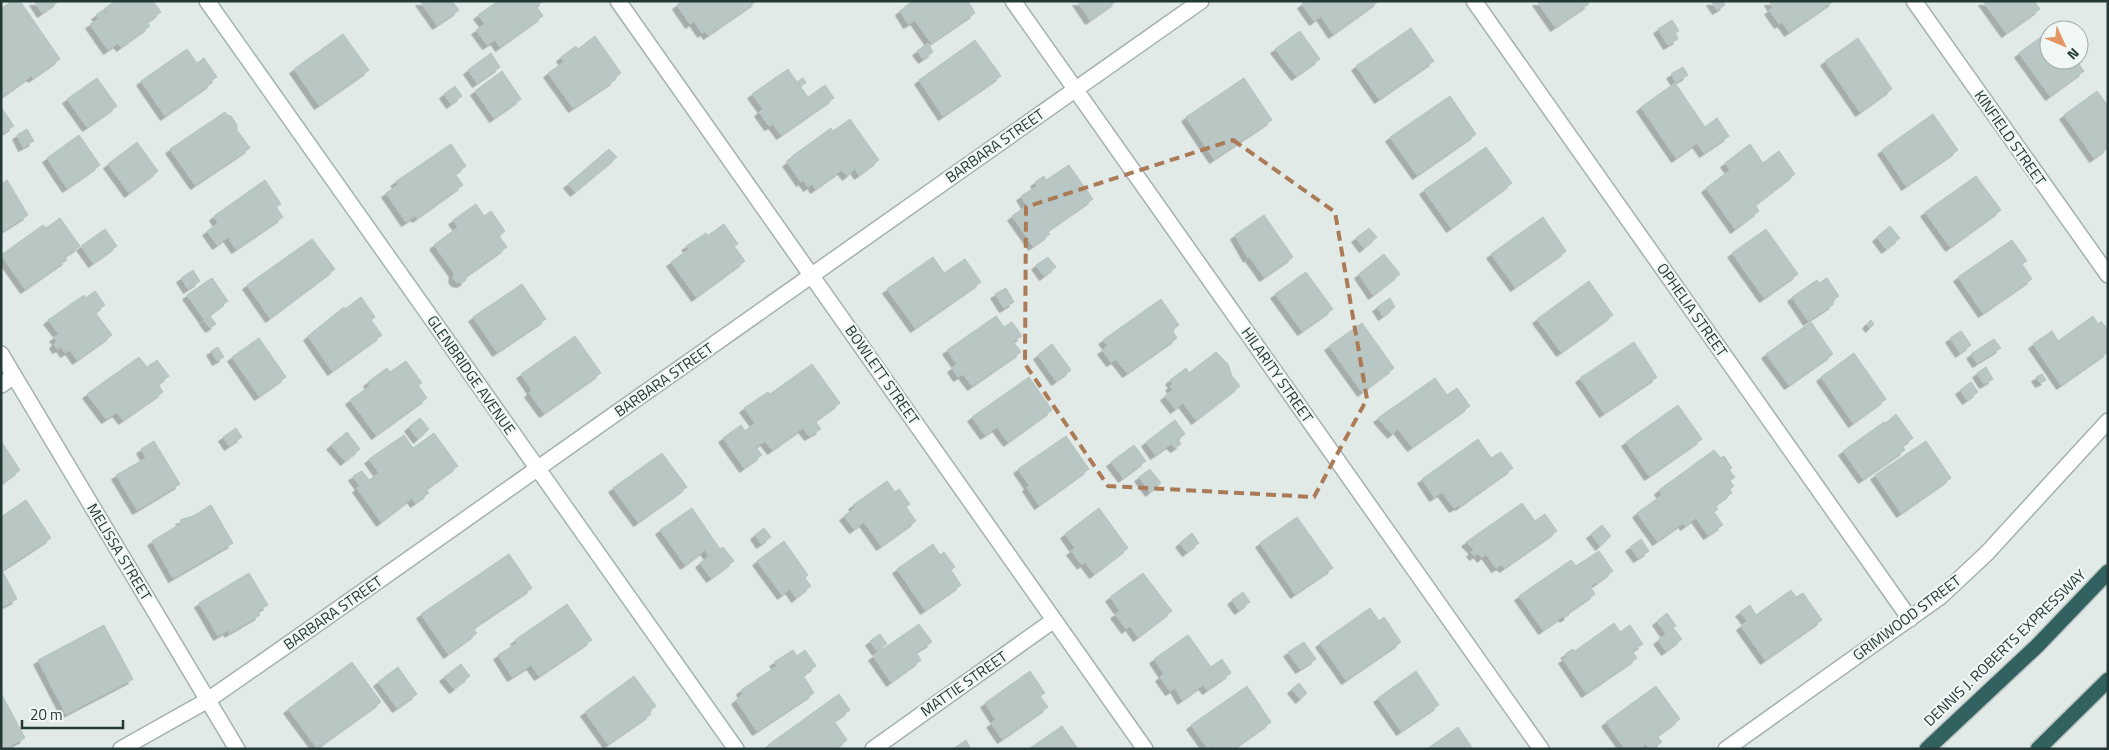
<svg xmlns="http://www.w3.org/2000/svg" width="2109" height="750" viewBox="0 0 2109 750" font-family="'Titillium Web',sans-serif">
  <defs>
    <filter id="shadow"><feDropShadow dx="-4.5" dy="4.5" stdDeviation="0" flood-color="#0004"/></filter>
  </defs>
  <rect width="100%" height="100%" fill="#e1eae7"/>
  <path fill="#b9c7c4" stroke="#b4c3bf" filter="url(#shadow)" d="M12,1h8l40,58 -27,19 -2,-2 -28,20 -2,-87z
    M34,1h25l-17,12z
    M115,1h38l8,11 -14,10 3,4 -29,21 -3,-4 -10,7 -18,-26 9,-5 -3,-4 7,-5 2,4 2,-1 -3,-4z
    M420,1h32l7,9 -22,15z
    M498,1h46l-8,5 7,10 -43,31 -5,-7 -8,5 -11,-15 9,-6 -7,-9z
    M682,1h75l-49,34 -3,-4 -3,2 -8,-12 -4,3 -13,-19z
    M912,1h56l7,12 -44,30 -16,-23 -7,4 -8,-13z
    M1077,1h40l-27,19z
    M1306,1h73l-46,33 -12,-18 -7,5 -12,-17z
    M1537,1h50l2,3 -34,23z
    M1711,1h12l2,4 -8,5z
    M1769,1h65l-45,31 -7,-10 -3,2 -10,-14 4,-2z
    M1983,1h51l6,8 -34,24z
    M1672,20l7,11 -4,2 3,6 -10,6 -10,-16z
    M1411,28l23,33 -55,38 -23,-33z
    M1300,31l20,28 -24,17 -21,-27z
    M2049,31v29h27l8,11 -34,25 -31,-43z
    M343,34l26,36 -50,35 -25,-36z
    M595,36l26,37 -7,5 1,2 -42,28 -25,-35 16,-11 -3,-5 15,-11 2,3z
    M1858,38l34,51 -32,23 -35,-51z
    M975,40l26,36 -58,40 -24,-36z
    M928,43l5,9 -10,7 -6,-8z
    M187,49l10,14 7,-5 13,19 -7,4 2,2 -47,33 -24,-35z
    M491,53l9,14 -23,16 -9,-13z
    M1683,67l5,8 -12,7 -5,-8z
    M788,69l9,13 6,-4 3,5 -6,3 8,11 17,-12 9,13 -53,37 -8,-11 -4,2 -10,-14 4,-3 -11,-15z
    M502,71l19,28 -27,19 -19,-27z
    M97,78l20,28 -30,21 -20,-28z
    M1244,78l28,42 -58,39 -28,-42z
    M1675,83l30,44 12,-9 12,18 -25,17 -7,-10 -21,15 -35,-51z
    M455,86l7,10 -11,8 -7,-10z
    M2097,91l11,15v42l-14,10 -30,-43z
    M1450,96l26,38 -59,41 -27,-38z
    M1,107l13,19 -13,8z
    M225,112l2,3 4,1 6,9v5l13,18 -55,37 -25,-36z
    M1933,114l25,36 -52,36 -24,-36z
    M850,119l29,41 -20,15 -4,-6 -8,7 -5,-6 -27,19 -3,-5 -4,3 -5,-7 -2,2 -14,-20 5,-3 -1,-2 40,-29 2,3z
    M27,129l7,12 -11,6 -6,-12z
    M79,135l21,30 -33,23 -20,-30z
    M137,142l21,29 -29,22 -21,-29z
    M451,144l15,22 -11,8 8,11 -46,33 -2,-2 -9,6 -20,-29 12,-8 -3,-3z
    M1750,144l13,19 16,-12 16,23 -40,31 4,6 -24,18 -29,-41 24,-18 -5,-7z
    M1486,147l26,36 -61,45 -27,-38z
    M609,149l8,8 -42,35 -7,-8z
    M1069,165l24,34 -46,32 3,3 -17,12 -21,-30 15,-10 -6,-10 16,-10 -2,-4 9,-6 2,4z
    M1976,176l25,34 -51,37 -25,-35z
    M7,180l21,35 -27,17v-48z
    M265,180l16,24 -5,3 7,10 -47,32 -8,-12 -11,8 -10,-14 11,-8 -4,-7z
    M476,204l8,12 7,-5 14,20 -6,5 8,11 -41,29v4l-4,3 -6,-1 -3,-4 1,-5 -20,-28 24,-18 -5,-7z
    M1264,215l29,42 -29,20 -15,-21 -1,2 -13,-23z
    M1543,217l23,34 -51,36 -24,-33z
    M60,218l20,28 -16,11 3,3 -42,29 -24,-34 42,-30 3,3z
    M724,224l14,20 -4,2 11,15 -49,36 -25,-35 18,-13 -3,-3 20,-13 1,3z
    M1890,226l10,12 -14,11 -9,-12z
    M1369,228l8,9 -13,11 -8,-10z
    M105,229l12,17 -24,17 -12,-17z
    M1766,229l32,45 -34,24 -32,-45z
    M312,239l23,30 -65,49 -23,-33z
    M2012,240l15,21 -5,3 10,15 -49,34 -25,-36z
    M1384,254l16,20 -27,21 -14,-21z
    M933,257l11,16 21,-14 16,23 -66,46 -28,-39z
    M1048,257l8,10 -12,9 -8,-11z
    M193,270l7,11 -12,8 -7,-11z
    M1306,272l27,37 -31,22 -27,-37z
    M212,278l16,23 -24,18 -17,-24z
    M1827,278l12,18 -7,5 2,3 -26,17 -16,-24 25,-17 2,3z
    M1589,281l24,34 -52,37 -24,-33z
    M522,284l24,35 -49,33 -24,-35z
    M1006,288l8,14 -10,6 -9,-14z
    M95,291l10,14 -10,7 17,23 -35,25 -7,-10 -5,3 -4,-6 -4,2 -3,-5 3,-3 -3,-4 5,-3 -11,-14 36,-25 2,3z
    M361,297l14,20 -4,3 11,15 -50,36 -24,-35 36,-29 1,2z
    M1390,298l5,9 -12,9 -6,-9z
    M1161,299l18,26 -7,5 5,8 -50,35 -11,-14 -5,3 -9,-12 6,-4 -5,-6z
    M210,316l6,8 -6,4 -6,-8z
    M996,316l8,11 8,-5 10,14 -9,5 8,11 -49,34 -9,-12 -5,3 -6,-9 5,-4 -10,-14z
    M2093,316l5,8 3,-3 7,9 -2,7 2,15 -47,33 -28,-41 19,-13 6,10z
    M1871,320l3,4 -4,4 -3,-4z
    M1811,322l22,32 -44,31 -23,-31z
    M1362,323l32,45 -32,24 -33,-46z
    M1961,331l10,14 -11,8 -10,-15z
    M575,336l26,37 -57,40 -15,-20 3,-3 -11,-16z
    M259,338l27,39 -27,19 -27,-39z
    M1994,339l7,9 -24,15 -6,-9z
    M1634,342l23,35 -53,36 -24,-35z
    M1052,344l19,26 -15,11 -18,-26z
    M218,347l6,10 -7,4 -6,-10z
    M1216,352l12,12 4,12 8,10 -44,34 -13,-17 -8,6 -10,-13 8,-6 -3,-4 3,-2 -3,-4 16,-12 3,5z
    M1854,353l32,46 -33,24 -32,-46z
    M139,357l8,10 10,-7 12,16 -11,8 5,8 -40,28 -6,-8 -11,7 -19,-25z
    M406,361l16,22 -4,2 9,13 -51,37 -26,-35 20,-14 -2,-4 19,-14 3,4z
    M812,364l28,39 -25,18 6,8 -12,7 -6,-8 -31,22 -7,-9 -9,6 6,8 -18,13 -21,-30 18,-13 4,6 10,-8 -11,-15 24,-16 2,2z
    M1986,367l7,12 -9,5 -7,-11z
    M2042,374l4,6 -6,3 -4,-6z
    M1029,377l23,33 -44,32 -11,-15 -12,8 -13,-18z
    M1435,378l12,17 10,-7 13,18 -58,41 -14,-18 -6,5 -14,-16z
    M1971,382l7,10 -11,8 -7,-10z
    M1678,405l24,34 -53,37 -23,-34z
    M1896,414l17,24 -11,8 3,4 -42,29 -20,-28 41,-29 2,1z
    M420,418l9,11 -11,10 -9,-12z
    M1175,420l10,14 -7,5 3,5 -6,4 -4,-4 -16,11 -9,-13z
    M236,428l6,9 -13,9 -6,-9z
    M347,432l13,17 -15,12 -14,-16z
    M434,433l24,33 -32,23 3,4 -14,10 -3,-5 -31,24 -24,-34 3,-2 -7,-10 9,-5 7,9 10,-7 -10,-14 35,-24 9,13z
    M1066,436l23,33 -50,36 -12,-18 2,-2 -11,-16z
    M1478,439l13,19 10,-6 12,16 -53,38 -1,-1 -5,3 -12,-16 -8,5 -12,-18z
    M1,441l19,29 -19,14z
    M154,441l26,43 -43,26 -21,-35 30,-17 -5,-9z
    M1926,441l25,37 -50,35 -26,-38z
    M1134,445l12,16 -23,17 -12,-16z
    M1714,450l7,8 3,-2 8,12 -3,2 6,7 -5,4 4,5 -4,3 2,4 -17,12 3,4 -4,3 9,13 -15,10 -12,-17 -11,8 -2,-3 -26,18 -20,-28 25,-18 -3,-5z
    M662,453l25,34 -49,35 -25,-34z
    M1150,469l11,14 -11,9 -11,-15z
    M887,481l8,11 4,-3 11,15 -4,3 10,14 -35,25 -17,-24 -10,7 -10,-13 11,-8 -2,-3z
    M26,500l25,38 -50,33v-54z
    M1522,503l13,18 10,-7 12,17 -53,37 -3,-3 -5,3 -10,-14 -4,4 -4,-5 -4,3 -3,-4 3,-2 -8,-8z
    M211,505l22,38 -60,35 -21,-37 30,-18 -2,-3 13,-4z
    M692,508l28,41 3,-2 11,14 -23,17 -11,-15 9,-7 -4,-6 -20,15 -25,-35z
    M1099,508l29,40 -34,26 -9,-12 -3,3 -11,-14 4,-3 -10,-14z
    M1297,517l36,51 -38,26 -35,-51z
    M1602,525l9,11 -11,10 -9,-12z
    M764,528l7,9 -10,7 -6,-9z
    M1192,533l7,10 -12,9 -7,-9z
    M1641,539l8,12 -11,7 -8,-11z
    M784,541l24,34 -3,3 6,8 -15,12 -6,-9 -8,6 -25,-34z
    M933,544l7,11 4,-3 11,15 -4,3 10,15 -36,25 -28,-41z
    M1599,551l14,20 -16,12 -1,-1 -6,4 5,8 -28,19 2,2 -5,3 -1,-2 -20,14 -24,-34 52,-36 5,6z
    M509,554l23,34 -59,40 4,5 -29,21 -27,-40z
    M3,572l14,27 -16,8v-34z
    M249,573l19,32 -10,6 2,4 -31,18 -1,-3 -10,6 -19,-33z
    M1143,573l29,38 -34,26 -8,-11 -4,3 -11,-15 5,-3 -10,-14z
    M1791,590l5,7 7,-4 19,27 -57,40 -24,-34 6,-5 -7,-9 10,-7 6,10z
    M1243,592l7,10 -11,8 -7,-10z
    M567,604l25,36 -53,36 -8,-11 -19,12 -14,-22 19,-12 -2,-3z
    M1370,608l9,13 5,-4 17,25 -55,38 -26,-37z
    M1667,613l9,13 -3,2 9,11 -16,12 -8,-11 8,-6 -9,-13z
    M1614,623l6,9 10,-7 13,19 -11,7 5,7 -51,35 -23,-34 5,-3 -3,-2 8,-5 2,2z
    M919,624l13,18 -16,10 5,8 -30,22 -18,-26z
    M104,625l29,54 -67,35 -28,-54z
    M880,634l7,10 -10,7 -7,-10z
    M1188,635l23,32 11,-8 9,14 -24,17 -4,-5 -21,15 -7,-12 -5,3 -10,-14 4,-3 -10,-15z
    M1304,642l12,17 -16,10 -12,-17z
    M793,650l4,6 8,-6 11,16 -13,9 11,18 -57,38 -21,-31 7,-6 -2,-4 36,-24 -3,-4z
    M352,662l29,40 -64,46 -29,-39z
    M461,664l9,12 -16,13 -10,-12z
    M398,667l19,27 -20,14 -19,-26z
    M1030,671l15,22 -5,3 8,11 -46,32 -11,-16 5,-3 -11,-17z
    M1416,671l23,34 -38,26 -23,-33z
    M634,676l22,30 -7,5 2,3 -43,30 -23,-32z
    M1299,683l8,10 -7,6 -8,-10z
    M1247,686l24,36 -38,27h-18l-2,-3 -5,3 -17,-24z
    M1656,686l24,33 -23,17 5,6 -10,7h-2l-4,-5 -7,5h-14l-19,-27z
    M1,693l24,45 -21,11h-3z
    M839,694l11,16 -16,11 13,19 -12,9h-64l-3,-4z
    M1062,726l16,23h-47l-1,-1z
    M1458,727l15,22h-46z
    M966,740l5,9h-18z"/>
  <g fill="none" stroke-linecap="round" stroke-linejoin="round">
    <defs>
      <path id="minor" d="M618,1l527,748
        M1013,1l528,748
        M1474,1l436,618
        M1914,1l194,274
        M1,354l236,395
        M1,385l13,-9
        M121,749l87,-49 72,-50 921,-649
        M873,749l181,-129
        M1726,749l214,-152 47,-44 121,-132"/>
      <path id="secondary" d="M207,1l529,748"/>
      <path id="motorway" d="M1927,749l110,-103 71,-74
        M2038,749l70,-69"/>
    </defs>
    <use href="#minor" stroke="#a4b1ae" stroke-width="18"/>
    <use href="#secondary" stroke="#a1b5b0" stroke-width="18"/>
    <use href="#motorway" stroke="#bdc4c3" stroke-width="18"/>
    <use href="#minor" stroke="#fff" stroke-width="15"/>
    <use href="#secondary" stroke="#fff" stroke-width="15"/>
    <use href="#motorway" stroke="#316260" stroke-width="15"/>
  </g>
  <path fill="none" stroke="#ab7a56" stroke-width="4" stroke-dasharray="10 6" stroke-linejoin="round" d="M1233,140l102,72 32,187 -53,98 -206,-11 -83,-122 1,-157z"/>
  <g text-anchor="middle" stroke-width="4.5" stroke-linejoin="round" paint-order="stroke">
    <g font-size="15" fill="#233936" stroke="#f1f7f5">
      <text transform="translate(2010 138) rotate(55)" y="5">KINFIELD STREET</text>
      <text transform="translate(995 146) rotate(-35)" y="5">BARBARA STREET</text>
      <text transform="translate(1692 310) rotate(55)" y="5">OPHELIA STREET</text>
      <text transform="translate(471 375) rotate(55)" y="5">GLENBRIDGE AVENUE</text>
      <text transform="translate(882 375) rotate(55)" y="5">BOWLETT STREET</text>
      <text transform="translate(1277 375) rotate(55)" y="5">HILARITY STREET</text>
      <text transform="translate(664 380) rotate(-35)" y="5">BARBARA STREET</text>
      <text transform="translate(119 552) rotate(59)" y="5">MELISSA STREET</text>
      <text transform="translate(333 613) rotate(-35)" y="5">BARBARA STREET</text>
      <text transform="translate(1907 618) rotate(-37)" y="5">GRIMWOOD STREET</text>
      <text transform="translate(2005 648) rotate(-44)" y="5">DENNIS J. ROBERTS EXPRESSWAY</text>
      <text transform="translate(964 684) rotate(-35)" y="5">MATTIE STREET</text>
    </g>
  </g>
  <rect width="2109" height="750" fill="none" stroke="#233936" stroke-width="5"/>
  <g transform="translate(2064 45) rotate(134)"><circle r="24" fill="#f1f7f5" stroke="#9faba9"/>
  <path d="M0-4L9 19L0 12L-9 19Z" fill="#e59664"/>
  <text y="-8" font-size="14" font-weight="bold" text-anchor="middle" fill="#233936">N</text>
  </g>
  <path d="M22 720v8h101v-8" fill="none" stroke="#233936" stroke-width="2.5"/>
  <text x="30" y="720" font-size="15" fill="#233936" stroke="#f1f7f5" stroke-width="4" paint-order="stroke">20 m</text>
</svg>
